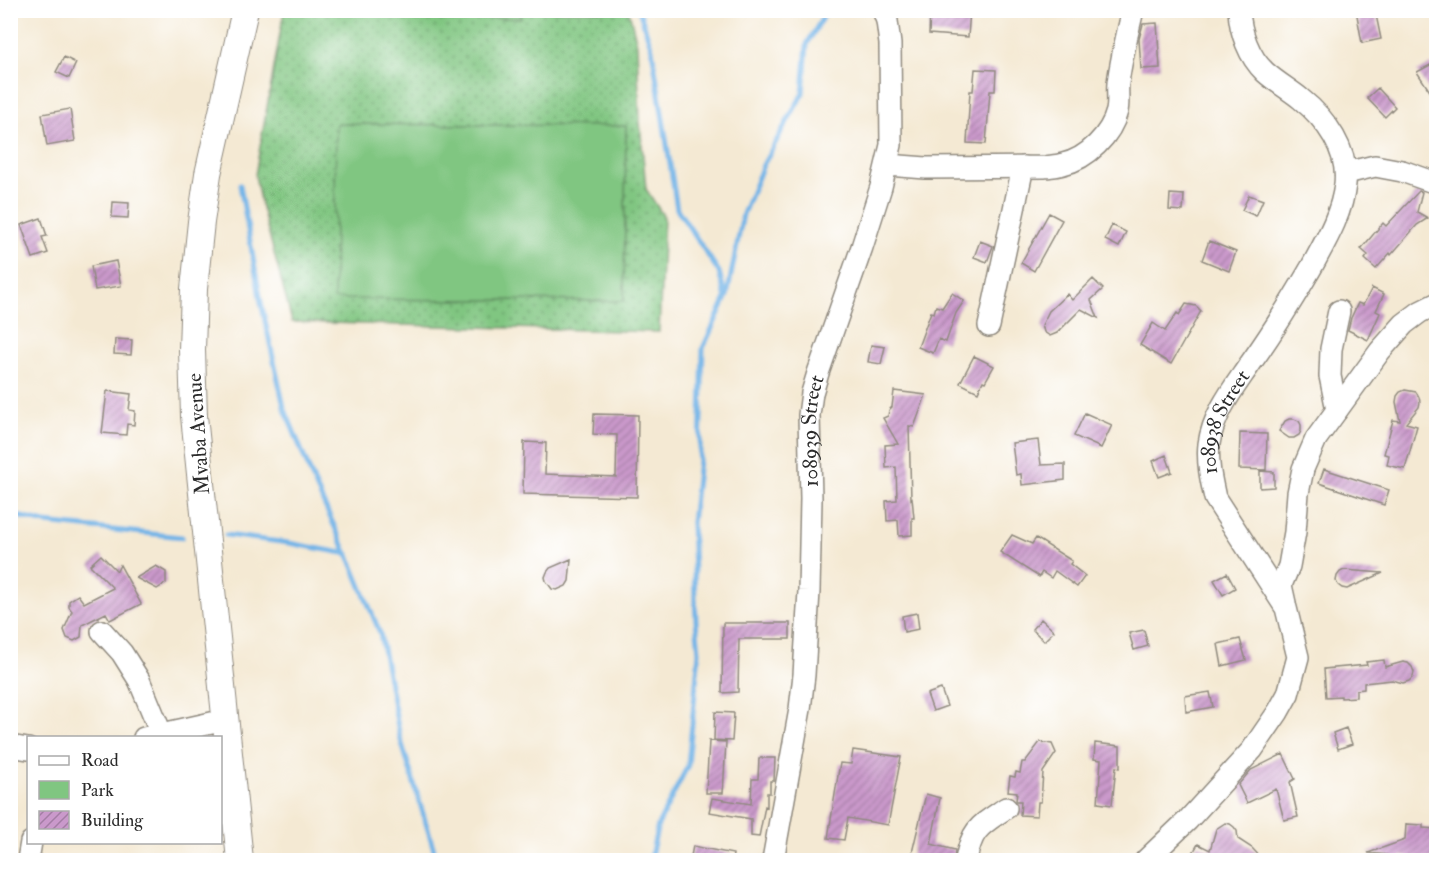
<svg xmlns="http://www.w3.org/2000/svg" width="1447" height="871" viewBox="0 0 1447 871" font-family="'IM FELL Double Pica',serif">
  <defs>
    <pattern id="green-dots" width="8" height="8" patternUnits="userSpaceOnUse" patternTransform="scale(1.5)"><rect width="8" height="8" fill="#80c681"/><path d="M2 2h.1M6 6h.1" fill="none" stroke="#69a16a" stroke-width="1.8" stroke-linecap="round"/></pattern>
    <pattern id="building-hatch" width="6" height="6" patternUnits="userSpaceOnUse" patternTransform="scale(1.5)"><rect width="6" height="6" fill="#ca99cb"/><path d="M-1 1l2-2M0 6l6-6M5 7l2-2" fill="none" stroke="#a47da5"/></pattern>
  </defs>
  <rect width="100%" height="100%" fill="#fff"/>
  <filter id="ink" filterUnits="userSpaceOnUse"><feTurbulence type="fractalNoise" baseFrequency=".0167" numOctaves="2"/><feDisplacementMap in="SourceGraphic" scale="12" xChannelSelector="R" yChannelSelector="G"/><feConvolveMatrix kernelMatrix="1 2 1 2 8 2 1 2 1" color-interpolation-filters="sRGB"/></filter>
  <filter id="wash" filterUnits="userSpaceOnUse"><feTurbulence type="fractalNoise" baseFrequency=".008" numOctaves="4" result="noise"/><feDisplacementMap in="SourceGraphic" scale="24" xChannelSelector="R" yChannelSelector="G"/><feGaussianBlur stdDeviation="1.35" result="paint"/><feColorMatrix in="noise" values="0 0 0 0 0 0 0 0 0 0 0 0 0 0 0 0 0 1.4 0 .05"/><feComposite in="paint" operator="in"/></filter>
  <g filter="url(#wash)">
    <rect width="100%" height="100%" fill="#f4e9d3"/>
    <path fill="url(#green-dots)" stroke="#567856" stroke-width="1.5" d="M284,11h345l8,33 3,78 6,67 18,28 -5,115 -367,-10 -33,-126 -4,-21z"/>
    <path fill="#80c681" stroke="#567856" stroke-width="1.5" d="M439,11h82v7l-82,1z
      M336,124l290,2 -2,175 -290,-2z"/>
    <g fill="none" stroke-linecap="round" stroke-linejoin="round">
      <path stroke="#72b4e7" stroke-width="5" d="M639,10l13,39 25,160 42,63 7,26 -23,50 -3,103 -8,72 4,98 3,31 -11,113 -30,60 -8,35
        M240,185l21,117 23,105 33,82 34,73 29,71 20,104 37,123
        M727,296l16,-82 20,-49 40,-72 4,-49 20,-34
        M10,514l35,9 137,14
        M226,535l63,8 59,11"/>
    </g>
    <g id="blocks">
      <path fill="url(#building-hatch)" d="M930,10h40l-2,27 -39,-3z
        M1356,10h19l6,29 -19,4z
        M1157,23l3,45 -19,1 -2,-30 4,-15z
        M64,57l12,6 -7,15 -13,-6z
        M1432,64l5,7v31l-20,-30z
        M975,69l21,1 -1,21h-5l-4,53 -19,-1 3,-52h3z
        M1378,88l17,19 -10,10 -18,-19z
        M70,109l5,32 -28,5 -5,-32z
        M1419,191l3,1 -5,20 11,6 -11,7 -26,30 -1,-2 -14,16 -11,-10 3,-4 -7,-6 22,-26 3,3z
        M1170,194l14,1 -1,16 -14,-1z
        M1249,195l14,5 -7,16 -14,-6z
        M113,202l16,1 -1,15 -16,-1z
        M1049,213l13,7 -28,51 -13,-8z
        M41,218l6,18 -5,1 6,16 -15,5 -12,-33z
        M1112,225l14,7 -7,15 -14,-7z
        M980,241l13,5 -6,16 -13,-5z
        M1209,241l27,11 -7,19 -27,-11z
        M116,261l5,25 -26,4 -4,-24z
        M1093,279l10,10 -12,11 7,18 -17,-9 -24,24 -7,3 -6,-4 -2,-7 7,-14 18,-17 5,6z
        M1372,288l12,6 -8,17 4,2 -12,27 -20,-10 3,-12 7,-15 5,2z
        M952,293l12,8 -8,12 -10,29 -7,-3 -6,14 -15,-6 13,-35 3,1 2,-7 6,2z
        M1186,304l10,2 5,5 -30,53 -31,-19 13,-22 12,8 12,-18 2,2z
        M115,339l17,1 -1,15 -17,-1z
        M871,345l14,2 -4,17 -13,-2z
        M974,356l20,10 -9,16 -2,-1 -5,11 -18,-9z
        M1405,390l11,2 3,5 1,5 -1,5 -13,16 11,3 -12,43 -18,-4 2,-10 -5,-1 9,-34 7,1 -4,-19 1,-6 3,-4z
        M107,391l24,3 -2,16 6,1 -1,14 -7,-1 -1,11 -24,-2z
        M894,391l32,4 -12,32 -5,-1 2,73 1,-1 2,20h-2v17l-13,1 -1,-16 -11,1 -1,-20 11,-1 -1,-33 -10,1 -1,-23 13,-1 -15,-26 5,-2 1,-6 3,-3z
        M1085,413l27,12 -11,23 -27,-12z
        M594,414l44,1 -1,82 -114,-3 1,-52 22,1 -1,31 71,3 1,-42 -24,-1z
        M1289,419h5l5,2 2,4v6l-2,4 -5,3h-5l-10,-7 6,-10z
        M1240,433l27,1 -1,36 -27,-1z
        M1038,440l3,25 24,-1v16l-43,5 -1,-11 -5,1 -4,-32z
        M1166,455l6,17 -13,5 -6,-16z
        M1324,469l65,21 -5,15 -65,-22z
        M1260,471l14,1v15l-14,1z
        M1012,535l20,9 4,-6 36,23 -2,3 15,12 -8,11 -22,-16 -4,7 -9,-6 -3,5 -39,-25z
        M101,555l16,16 3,-6 21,39 -31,16 -4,-7 -24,12 -1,12 -7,4 -7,-3 -3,-8 8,-19 -3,-4v-6l9,-6 6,8 29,-15 -23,-23z
        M571,559l-2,22 -3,5 -9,4 -5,-1 -6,-8 -1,-4 2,-5 3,-4z
        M156,566l10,6v11l-9,6 -21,-11z
        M1344,570l39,3 -36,16 -5,-1 -4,-3 -2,-4 1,-5 3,-4z
        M1227,573l8,15 -12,7 -9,-15z
        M917,613l2,16 -15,3 -2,-16z
        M1041,619l13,12 -10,10 -12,-12z
        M723,623h67v16h-51l-1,53 -16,1z
        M1144,630l4,16 -14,4 -5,-17z
        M1240,639l6,21 -24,6 -4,-22z
        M1384,660l1,7 18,-5 5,1 4,4 2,5 -1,5 -4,4 -6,2 -11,-3 -28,3v6l-8,1v7l-15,1v-2l-15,1 -2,-28 43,-4 -1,-3z
        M941,689l6,17 -14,5 -6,-17z
        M1210,692l3,15 -27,5 -1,-16z
        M715,712l19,1 -2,28 -18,-1z
        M1346,728l6,16 -14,5 -5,-16z
        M709,741l17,1 -3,51h-17z
        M1040,742l12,2 4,9 -13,19 -2,30h-3l-1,14 -17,-1 1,-14h-5l1,-9 -9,-1 2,-15 5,1 1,-5 4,1 2,-11h3z
        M1095,743l25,3v22l-4,-1 -4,38 -14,-2 3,-43 -7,-1z
        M853,750l48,7 -13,68 -40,-7 -4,22 -16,-2 12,-75 11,1z
        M1283,754l12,25 -5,3 8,35 -14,3 -8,-31 -29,14 -9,-18 13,-15z
        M759,758h16l-1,23h-4v12h-3v14l-2,-1 -6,31 -8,-1v-17l-42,-7 3,-14 39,6 1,-25h6z
        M926,794l14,4 -9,46 24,6 -1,11h-44z
        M1225,823l5,1 4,3 3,4 1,8 14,9 12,13h-64l-9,-5 7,-12 12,6 6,-21z
        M1406,824l17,1v3l14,1v31l-36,-4 1,5h-14l-1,-6 -19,-2 37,-13z
        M693,846l40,8 -1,7h-42z"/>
    </g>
  </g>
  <g filter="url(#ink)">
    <use href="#blocks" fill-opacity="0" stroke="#908a7f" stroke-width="1.5"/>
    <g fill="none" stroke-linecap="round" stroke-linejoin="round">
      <defs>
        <g id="minor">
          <path d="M887,165l39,3 119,-1c6,-1 12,-1 18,-3 24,-5 48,-29 54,-53 2,-9 0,-19 1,-28 3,-24 9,-48 15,-73"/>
          <path d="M1346,173l29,-7 27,5 34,12"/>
          <path d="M989,326l34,-159"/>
          <path d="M1337,410l-7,-34 1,-27 8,-38"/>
          <path d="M1285,603l-4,-18 8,-19 6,-34 3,-39 5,-24 13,-30 64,-88 24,-27 16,-12 16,-8"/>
          <path d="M102,631l20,22 17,27 22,53"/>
          <path d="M144,738l81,-18"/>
          <path d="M10,746l18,3"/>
          <path d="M28,860l3,-18"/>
          <path id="s1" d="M773,860l27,-151 4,-34 5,-84 2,-92 -2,-84 3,-22 6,-20 44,-126 19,-60 10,-42 -1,-101 -3,-23 -4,-11"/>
          <path d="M966,860c6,-32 14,-34 40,-52"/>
          <path id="s2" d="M1146,860l42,-40 64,-70 26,-38 10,-18 10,-37 -12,-49 -71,-110c-4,-18 -8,-36 -6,-54 4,-30 25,-56 41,-80 22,-31 42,-63 61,-96 14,-26 31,-54 34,-84 4,-33 -19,-65 -44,-85 -11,-9 -25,-17 -36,-27 -16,-15 -25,-40 -26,-62"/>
        </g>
        <path id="tertiary" d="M240,860l-46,-444 -2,-66 2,-61 7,-67 7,-48 37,-164"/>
      </defs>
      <use href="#minor" stroke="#908a7f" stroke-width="24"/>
      <use href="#tertiary" stroke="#908a7f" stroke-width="28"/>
      <use href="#minor" stroke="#fff" stroke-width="21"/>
      <use href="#tertiary" stroke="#fff" stroke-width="26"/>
    </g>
  </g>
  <g text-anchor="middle" stroke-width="5" stroke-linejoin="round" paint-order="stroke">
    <g font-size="21" fill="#2b2b2b" stroke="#fff">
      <text dy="7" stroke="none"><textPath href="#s2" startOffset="519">108938 Street</textPath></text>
      <text dy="7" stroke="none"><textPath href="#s1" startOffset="432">108939 Street</textPath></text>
      <text transform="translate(198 434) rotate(-94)" y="7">Mvaba Avenue</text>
    </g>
  </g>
  <rect width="1447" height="871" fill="none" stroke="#fff" stroke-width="36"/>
  <rect x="27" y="736" width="195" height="108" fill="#ffffff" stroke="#aaaaaa" stroke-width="1.5"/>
  <rect x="39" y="756" width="30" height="9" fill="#ffffff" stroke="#aaaaaa" stroke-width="1.5"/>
  <text x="81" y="766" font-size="18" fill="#2b2b2b">Road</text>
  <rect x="39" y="781" width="30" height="18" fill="#80c681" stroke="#aaaaaa" stroke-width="1.5"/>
  <text x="81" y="796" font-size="18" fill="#2b2b2b">Park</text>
  <rect x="39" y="811" width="30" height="18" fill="url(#building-hatch)" stroke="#aaaaaa" stroke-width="1.5"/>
  <text x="81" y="826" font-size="18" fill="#2b2b2b">Building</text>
</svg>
